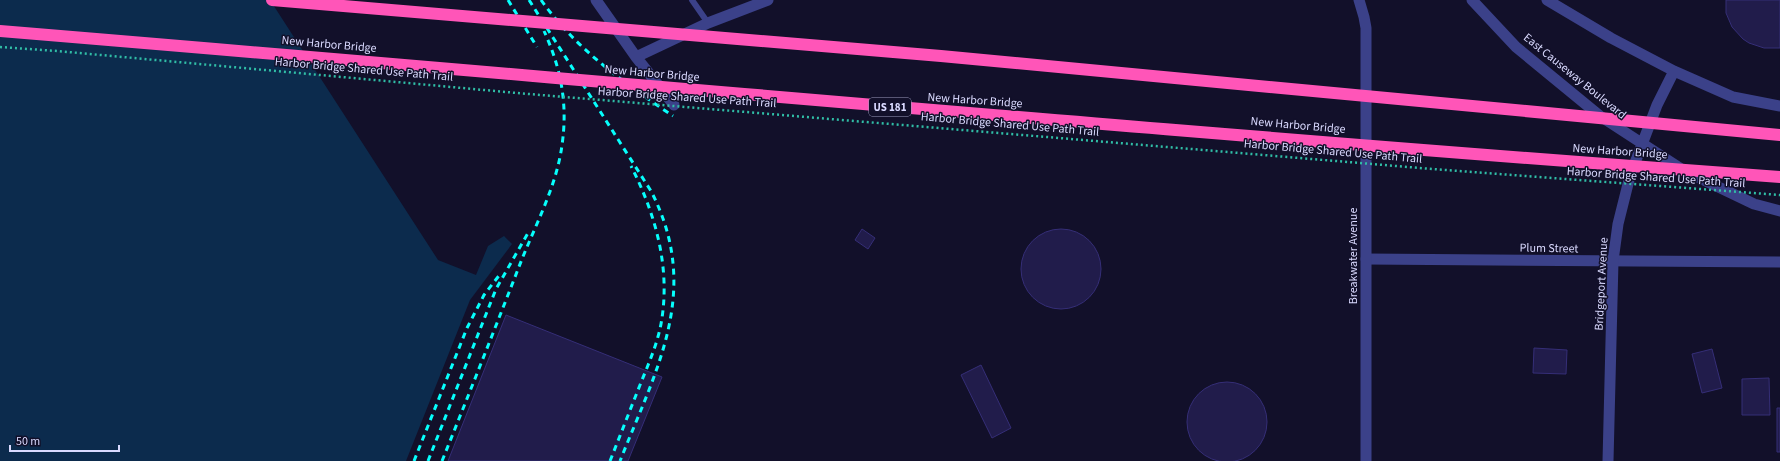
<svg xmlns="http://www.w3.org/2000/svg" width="1780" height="461" viewBox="0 0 1780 461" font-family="'Source Sans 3',sans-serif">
  <rect width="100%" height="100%" fill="#12102a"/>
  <path fill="#0c2b4d" d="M0,0h270l168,260 38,15 12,-29 16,-10 8,8 -42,56 -64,161h-406z"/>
  <path fill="#211c4b" stroke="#352e77" d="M1726,0h54v48h-16l-15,-5 -6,-4 -11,-12 -6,-14z
    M1021 269a40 40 0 1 1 80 0a40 40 0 1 1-80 0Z
    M862,229l13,9 -7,11 -13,-9z
    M506,315l156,62 -34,84h-180z
    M1534,348l33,2 -1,24 -33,-1z
    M1712,349l10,39 -20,5 -10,-39z
    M981,365l30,63 -19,10 -31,-63z
    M1769,378l1,37h-28v-36z
    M1187 422a40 40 0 1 1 80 0a40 40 0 1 1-80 0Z
    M1777,408h3v44h-3z"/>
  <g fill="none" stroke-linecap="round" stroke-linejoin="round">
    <path stroke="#3b4189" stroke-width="6" d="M692,0l16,23"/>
    <path stroke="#3b4189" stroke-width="11" d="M596,0l40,57 38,48
      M636,57l72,-34 60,-23
      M1366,259l414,3"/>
    <path stroke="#3b4189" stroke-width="11" d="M1359,0l5,17 2,11v433
      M1472,0l44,47 84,69 83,54 71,34 26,7
      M1547,0l64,38 63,33 59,26 47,9
      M1608,461l5,-200 5,-37 12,-48 27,-71 17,-34"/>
    <path stroke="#06fffd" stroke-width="3" stroke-dasharray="6 5" stroke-linecap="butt" d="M508,0l29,47
      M529,0l122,191c51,99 6,177 -31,270
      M541,0c35,49 83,83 132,116
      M414,461l53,-133 17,-33 17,-22
      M428,461l68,-172 32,-56
      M442,461c27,-67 54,-135 80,-202 15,-37 35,-75 40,-114 6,-41 -1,-77 -18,-114
      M610,461c10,-25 20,-51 30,-76 8,-20 17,-40 21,-61 10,-55 -5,-109 -30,-158"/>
    <path stroke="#30bda6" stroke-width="2.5" stroke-dasharray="2 3" stroke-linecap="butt" d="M0,47l57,4 460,42 915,76 348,26"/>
    <path stroke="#ff55b8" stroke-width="12" d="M272,0l669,56 839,79
      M0,31c593,49 1186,103 1780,146"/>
  </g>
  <g text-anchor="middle" stroke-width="3" stroke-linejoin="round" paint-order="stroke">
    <rect fill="#12102a" stroke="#9e9dbf" stroke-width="1" x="869" y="98" width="42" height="18" rx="3"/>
    <g font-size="11" font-weight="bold" fill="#dadaff">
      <text x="890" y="111">US 181</text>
    </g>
    <g font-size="12" fill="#dadaff" stroke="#12102a">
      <text transform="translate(329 44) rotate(5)" y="4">New Harbor Bridge</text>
      <text transform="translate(364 69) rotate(5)" y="4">Harbor Bridge Shared Use Path Trail</text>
      <text transform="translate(652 73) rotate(5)" y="4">New Harbor Bridge</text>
      <text transform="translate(1575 76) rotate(39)" y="4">East Causeway Boulevard</text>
      <text transform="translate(687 97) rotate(4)" y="4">Harbor Bridge Shared Use Path Trail</text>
      <text transform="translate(975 100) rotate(4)" y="4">New Harbor Bridge</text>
      <text transform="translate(1010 124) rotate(5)" y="4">Harbor Bridge Shared Use Path Trail</text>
      <text transform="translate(1298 125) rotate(5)" y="4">New Harbor Bridge</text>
      <text transform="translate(1333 151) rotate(5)" y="4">Harbor Bridge Shared Use Path Trail</text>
      <text transform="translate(1620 151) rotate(4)" y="4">New Harbor Bridge</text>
      <text transform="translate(1656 177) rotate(4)" y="4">Harbor Bridge Shared Use Path Trail</text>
      <text transform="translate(1549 248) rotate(1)" y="4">Plum Street</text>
      <text transform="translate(1353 256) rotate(-90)" y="4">Breakwater Avenue</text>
      <text transform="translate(1601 284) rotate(-87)" y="4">Bridgeport Avenue</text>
    </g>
  </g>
  <path d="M10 445v6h109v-6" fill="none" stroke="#dadaff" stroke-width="2"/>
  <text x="16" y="445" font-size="12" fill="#dadaff" stroke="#12102a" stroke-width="3" paint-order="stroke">50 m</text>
</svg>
